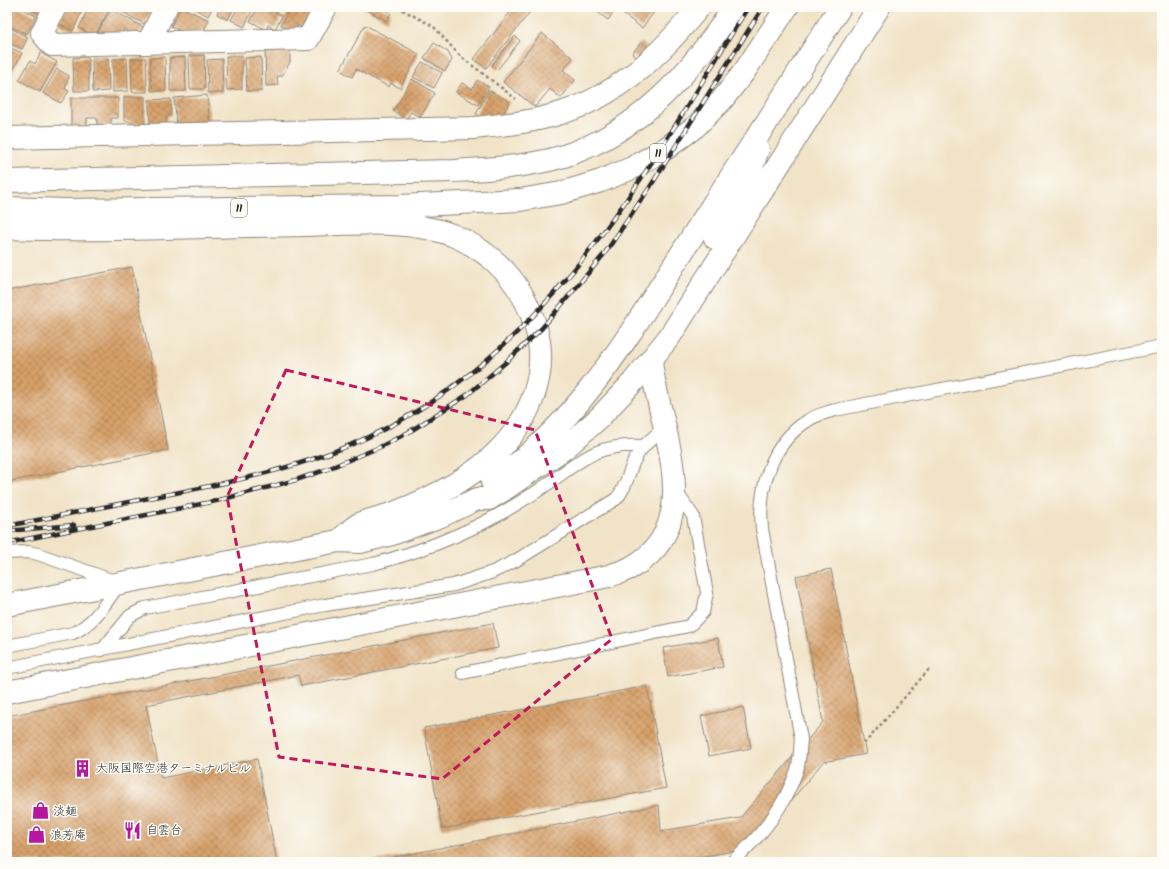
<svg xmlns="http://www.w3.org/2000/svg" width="1169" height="869" viewBox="0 0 1169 869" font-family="Kalam,'Klee One',sans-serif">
  <defs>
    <pattern id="building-cross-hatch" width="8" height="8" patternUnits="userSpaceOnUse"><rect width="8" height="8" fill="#d8a16a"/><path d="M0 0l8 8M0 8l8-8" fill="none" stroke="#af8357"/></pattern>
  </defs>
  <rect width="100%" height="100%" fill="#fdfcf7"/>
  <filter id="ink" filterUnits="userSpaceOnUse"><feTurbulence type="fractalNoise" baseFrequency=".025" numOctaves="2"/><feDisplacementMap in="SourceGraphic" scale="8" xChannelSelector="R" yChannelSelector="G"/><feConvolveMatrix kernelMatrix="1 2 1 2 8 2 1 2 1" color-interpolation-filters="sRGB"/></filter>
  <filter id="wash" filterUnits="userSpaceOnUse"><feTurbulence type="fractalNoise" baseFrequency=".012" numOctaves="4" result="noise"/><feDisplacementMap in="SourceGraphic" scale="16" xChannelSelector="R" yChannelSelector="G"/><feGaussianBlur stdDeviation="0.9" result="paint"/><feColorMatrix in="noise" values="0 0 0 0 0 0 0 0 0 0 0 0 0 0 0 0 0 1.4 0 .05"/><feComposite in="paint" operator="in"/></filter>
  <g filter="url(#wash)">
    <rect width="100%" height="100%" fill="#f1e3c7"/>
    <g id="blocks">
      <path fill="url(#building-cross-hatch)" d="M7,7h12l17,9 -9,18 -20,-9z
        M27,7h17l-4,7z
        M67,7h17l-11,24 -15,-8z
        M89,7h16l4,2 -14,27 -16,-8z
        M114,7h29l9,5 -8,12z
        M181,7l28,13 -5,10 -20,3 -13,-7z
        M191,7h22l-5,9z
        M220,7h14l-6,13 -11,-6z
        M238,7h16l-10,20 -13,-7z
        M258,7h9l15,9 -7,13 -7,-4 -2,5 -16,-9z
        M291,7h26l-12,22 -7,-4 -4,7 -13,-7z
        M362,7h18l11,6 -4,8z
        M514,7h20l-48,61 -12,-9z
        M591,7h67l-16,21 -26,-19 -8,11z
        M111,9l32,18 -5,10 -14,-8 -7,13 -19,-10z
        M365,25l54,29 -19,34 -9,-5 -2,4 -33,-18 -4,8 -12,-7z
        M7,26l21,11 -6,12 -15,-7z
        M542,33l31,25 -10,12 12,10 -14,18 -11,-9 -15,18 -32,-25z
        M515,36l5,5 -23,29 -5,-5z
        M641,42l8,6 -9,12 -8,-6z
        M434,43l14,9 4,8 -7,11 -21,-13z
        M7,46l15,7 -11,21 -4,-2z
        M265,49h25v13l-8,14h-5l1,9 -12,1z
        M41,53l16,9 -17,30 -21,-12 11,-19 5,3z
        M204,55l1,34h-15l-1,-33z
        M226,56h16v33l-15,1z
        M88,57l1,34h-15l-1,-33z
        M165,57l1,34h-15l-1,-33z
        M185,57l1,34h-16v-33z
        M261,57l1,34h-15l-2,-33z
        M92,58h16l1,33 -16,1z
        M127,58l1,33 -15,1v-33z
        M146,58l1,34h-15l-1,-33z
        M222,59l1,34h-15l-1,-33z
        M422,62l20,11 -8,15 -21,-11z
        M57,69l12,7 -4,13 4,2 -8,12 -18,-10z
        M412,79l23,14 -15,24 -9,-5 -5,7 -13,-8z
        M477,80l12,7 -11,18 -22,-13 6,-9 10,6z
        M489,90l21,12 -8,13 -5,2 -4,-3 -8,5 -9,-5z
        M207,95l3,29 -33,3 -3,-29z
        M124,97h21v29l-21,-6z
        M71,98h47v20h-7v8h-14v-8h-10v8l-16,1z
        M171,99v16l-4,2 -2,10 -15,1 -1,-28z
        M132,267l36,183 -161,32v-191z
        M831,569l35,185 -43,8 -71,86 -82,14h-301l290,-57 2,26 79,-13 83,-96 -27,-146z
        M493,623l5,25 -197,38 -3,-11 -152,30 15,73 96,-19 20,103h-270v-146z
        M718,638l5,29 -55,10 -5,-29z
        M647,686l19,102 -224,41 -18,-101z
        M743,707l8,41 -42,8 -8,-40z"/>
    </g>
  </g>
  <g filter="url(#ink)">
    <use href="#blocks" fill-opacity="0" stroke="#8e8779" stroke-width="1"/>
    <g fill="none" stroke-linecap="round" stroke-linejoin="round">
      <defs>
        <path id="service" d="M7,553l21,-1 10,2 82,29c-13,18 -26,41 -47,50l-66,13
          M102,650l28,-34 15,-8 228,-44c43,-11 85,-27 125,-49 17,-10 35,-20 51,-32 34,-24 49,-40 94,-37
          M7,668l318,-63 129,-20 39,-13 22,-11 101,-62c11,-11 12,-27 19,-40 7,-14 19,-22 30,-32
          M463,673l226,-47 14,-14 4,-19 -14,-77 -18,-26
          M732,862c30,-27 52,-54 65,-92 3,-10 3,-21 4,-31l-39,-210c-4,-41 9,-85 45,-108 8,-6 19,-8 28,-11l327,-64"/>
        <path id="minor" d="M55,7l-13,26 10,12 256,-6 18,-32
          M148,43l18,-36
          M7,138l467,-10c29,-3 59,-6 87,-15 58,-18 101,-60 138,-106
          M7,692l602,-116c8,-3 16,-5 23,-9 77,-43 26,-142 19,-205"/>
        <path id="tertiary" d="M7,181l446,-10c36,-2 75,-4 111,-15 77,-25 127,-84 170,-149
          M7,228c99,4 198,-2 297,-3 46,-1 105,-6 148,10 42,17 72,50 84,93 13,46 -6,91 -38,123 -28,29 -68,48 -104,62 -11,4 -24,6 -35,11 -7,4 -14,12 -21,17
          M715,238l31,-51 12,-38
          M492,482c81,-54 131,-137 182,-217 30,-47 60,-94 91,-140
          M7,605l331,-64 22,1 32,-8 49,-18 36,-17h12l13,-8 63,-43 34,-30 34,-36 37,-46 209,-329"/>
        <path id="motorway" d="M765,125l75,-118
          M7,208l57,2 337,-4 119,-6 41,-7 40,-12 31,-13 33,-19 30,-22 27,-27 22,-28 43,-65"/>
      </defs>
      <use href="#service" stroke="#8e8779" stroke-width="14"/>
      <use href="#minor" stroke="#8e8779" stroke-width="24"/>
      <use href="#tertiary" stroke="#8e8779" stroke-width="24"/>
      <use href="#motorway" stroke="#8e8779" stroke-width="24"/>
      <path stroke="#8e8779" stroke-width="2.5" stroke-dasharray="3 3" stroke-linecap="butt" d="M397,7l36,19 27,30 56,43
        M864,744l67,-77"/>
      <use href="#service" stroke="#fff" stroke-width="12"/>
      <use href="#minor" stroke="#fff" stroke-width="22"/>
      <use href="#tertiary" stroke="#fff" stroke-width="22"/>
      <use href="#motorway" stroke="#fff" stroke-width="22"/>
      <defs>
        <path id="rail" d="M7,526c46,-9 91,-18 137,-27 58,-11 116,-22 172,-41 216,-73 320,-269 432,-451
          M7,531l67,-6
          M7,543l209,-42 80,-21 29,-10 55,-23 29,-15 58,-37 38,-32 37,-35 63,-75 45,-66 113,-180"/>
      </defs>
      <use href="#rail" stroke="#2b2b2b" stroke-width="4.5"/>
      <use href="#rail" stroke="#fdfcf7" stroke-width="3" stroke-dasharray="9" stroke-linecap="butt"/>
    </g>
  </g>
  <path fill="none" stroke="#c2185b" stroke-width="3" stroke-dasharray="8 5" stroke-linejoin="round" d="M286,370l249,60 77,209 -170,140 -163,-22 -52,-260z"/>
  <defs>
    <symbol id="building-bare" viewBox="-9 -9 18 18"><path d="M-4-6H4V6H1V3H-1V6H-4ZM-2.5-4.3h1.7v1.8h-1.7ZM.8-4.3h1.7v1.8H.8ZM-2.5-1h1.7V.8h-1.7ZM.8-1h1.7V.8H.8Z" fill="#b5179e" stroke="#fdfcf7" stroke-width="2.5" paint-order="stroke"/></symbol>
    <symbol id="shop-bare" viewBox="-9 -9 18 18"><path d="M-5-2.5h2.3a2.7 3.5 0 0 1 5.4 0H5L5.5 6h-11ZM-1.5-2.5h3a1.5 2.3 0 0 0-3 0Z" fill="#b5179e" stroke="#fdfcf7" stroke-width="2.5" paint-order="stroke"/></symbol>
    <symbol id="restaurant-bare" viewBox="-9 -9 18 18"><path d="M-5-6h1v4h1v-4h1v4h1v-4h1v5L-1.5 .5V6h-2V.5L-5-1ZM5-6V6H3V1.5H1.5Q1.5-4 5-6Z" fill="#b5179e" stroke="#fdfcf7" stroke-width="2.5" paint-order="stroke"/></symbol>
  </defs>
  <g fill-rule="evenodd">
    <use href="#building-bare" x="70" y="756" width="25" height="25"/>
    <use href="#shop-bare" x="28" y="798" width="25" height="25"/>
    <use href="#restaurant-bare" x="120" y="818" width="25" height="25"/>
    <use href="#shop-bare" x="24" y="822" width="25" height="25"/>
  </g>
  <g text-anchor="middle" stroke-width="3" stroke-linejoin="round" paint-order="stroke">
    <g fill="#fdfcf7" stroke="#6a6a68" stroke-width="1">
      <rect x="650" y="144" width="16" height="18" rx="3"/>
      <rect x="231" y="199" width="16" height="18" rx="3"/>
    </g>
    <g font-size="11" font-weight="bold" fill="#2b2b2b">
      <text x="658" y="157">11</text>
      <text x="239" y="212">11</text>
    </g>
    <g font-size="12" fill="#2b2b2b" stroke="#fdfcf7" text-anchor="start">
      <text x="96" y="772">大阪国際空港ターミナルビル</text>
      <text x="53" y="815">淡麺</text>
      <text x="146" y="834">自雲台</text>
      <text x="50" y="839">浪芳庵</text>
    </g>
  </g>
  <rect width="1169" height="869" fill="none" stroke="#fdfcf7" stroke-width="24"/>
</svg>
